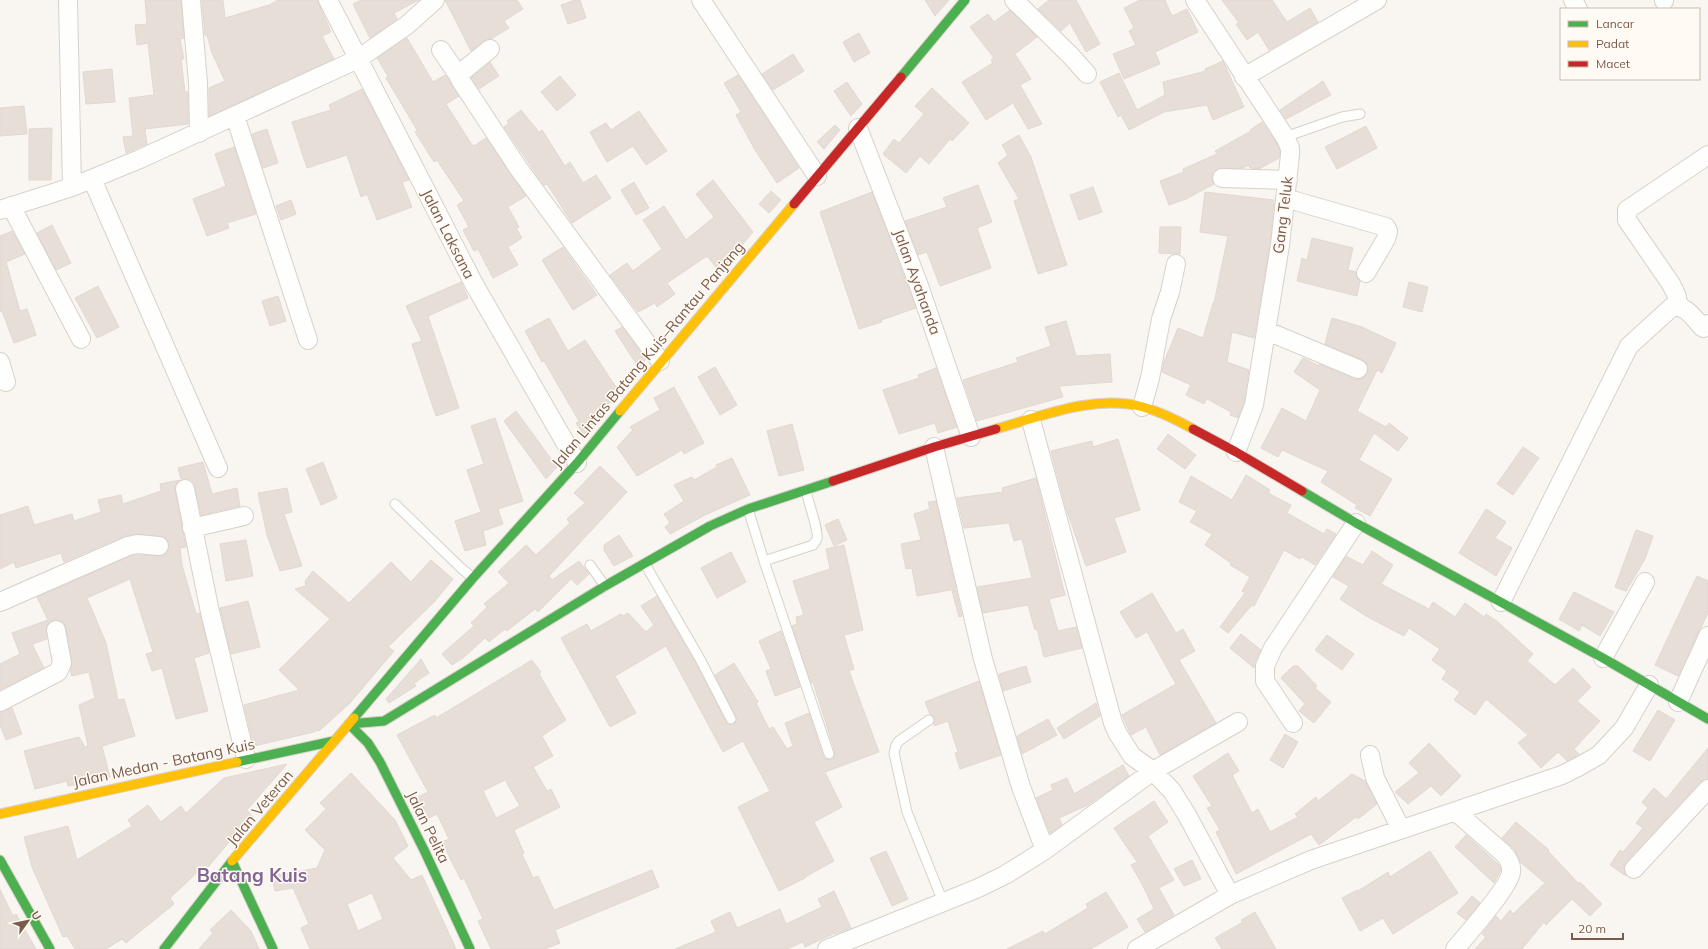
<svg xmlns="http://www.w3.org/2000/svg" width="1708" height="949" viewBox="0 0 1708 949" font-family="Mulish,sans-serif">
  <rect width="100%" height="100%" fill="#f9f5f0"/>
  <path fill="#e6ded7" stroke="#e2d8d2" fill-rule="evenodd" d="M145,0h36l3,38 -4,1 4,20h-3l4,33h3v32l-43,5 2,15 -21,9 -3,-16 10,-1 -4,-38 25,-3 -6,-52 -11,2 -2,-20 12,-1z
    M202,0h21l2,18 44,-13 9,-5h39l14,32 -9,4 12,23 -125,57v-28l16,-7 -13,-28 -5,-18h-2z
    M361,0h58l-25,13 3,6 -27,19 -17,-34z
    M445,0h72l6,9 -19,12 5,7 -18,11 -7,2 -13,10z
    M575,0h5l6,18 -18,6 -7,-19z
    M925,0h24l-14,16z
    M1049,0h27l24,44 -14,8 -16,-29 -9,8 -23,-22z
    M1140,0h25l7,16 15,-7 11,23 -43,20 5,12 -36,15 -11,-25 23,-9 -7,-14 5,-3 -10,-20z
    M1222,0h50l15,22 23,-14 8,14 -49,28 -11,-18 -11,8 -11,-16 3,-1z
    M1010,10l27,27 -22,17 16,25 -11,6 22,39 -14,5 -15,-26 -27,17 -24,-38 31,-19 -2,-3 3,-2 -24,-31 18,-13 6,8z
    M859,33l11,20 -16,9 -11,-20z
    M407,38l26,44 12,-7 4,5 10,16 -13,8 26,41 2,1 12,-8 40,58 -18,11 11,20 -3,1 6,10 -14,9 10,18 -25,13 -15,-29 -4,2 -11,-21 6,-3 -12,-22 7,-4 -27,-41 -3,2 -19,-30 2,-2 -31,-52 2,-2 -11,-18z
    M793,54l11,17 -31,19 -11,-16z
    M1223,61l21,46 -31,13 -6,-15 -43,7 -35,18 -8,-15 -3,2 -18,-35 19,-9 18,37 28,-15 -2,-13 43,-11 -1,-2z
    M490,62l9,14 -20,13 -8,-11z
    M112,69l3,33 -29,2 -3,-32z
    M738,75l61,93 -22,15 -22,-33 -19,-35 5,-3 -17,-29z
    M560,76l16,19 -19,16 -16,-19z
    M1323,81l8,14 -45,24 -6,-9z
    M847,82l15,22 -11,12 -17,-25z
    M932,88l37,35 -17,18 -2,-2 -21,25 -9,-8 -14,17 -23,-19 11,-15 5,4 25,-29 -9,-8z
    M362,89l47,91 -7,2 10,25 -35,13 -10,-26 -6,3 -14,-42 -40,13 -15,-46 39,-12 -2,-5z
    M24,106l3,28 -27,2v-28z
    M521,110l18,22 3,-2 23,36 5,-4 13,21 13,-8 15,23 -39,25 -25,-39 -3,1 -40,-58 5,-4 -2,-2z
    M639,111l28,40 -21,14 -13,-19 -26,16 -17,-30 16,-9 5,7z
    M1262,122l14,20 4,8 -1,8 -20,11 -9,-1 -1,-3 -6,3 -26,1 -4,3 -1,5 2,7 -28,15 -17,6 -9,-24 24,-9 -1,-3 34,-15 -2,-3 36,-20 -1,-1z
    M835,125l5,5 -16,19 -7,-7z
    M1366,126l11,22 -40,21 -12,-22z
    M52,128l-1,52h-22v-51z
    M267,129l11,34 -15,5 -11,-34z
    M1019,135l12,22 36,108 -29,9 -24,-73 5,-2 -21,-36 10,-8 -6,-10z
    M234,147l22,67 -29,9 2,5 -22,8 -14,-37 33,-13 -11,-32z
    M713,180l40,52 -33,40 -13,-16 -40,27 8,11 -18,13 -2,-4 -17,9 -28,-37 17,-12 6,8 29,-22 -19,-29 21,-14 22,34 28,-23 -18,-23z
    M634,182l15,26 -13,7 -15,-25z
    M978,185l14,37 -15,6 14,40 -51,18 -13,-34 -9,3 -13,-34 42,-14 -4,-9z
    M1093,187l9,25 -23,8 -9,-25z
    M771,191l10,9 -12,13 -10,-9z
    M872,192l44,116 -35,12 1,2 -23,7 -39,-117z
    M1205,192l69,8 -4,44 -16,94 -22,-6 -5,30 22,8 -5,32 -6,16 -8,-3 1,-3 -24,-13 -3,5 -18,-9 5,-10 -29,-13 2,-10 14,-34 25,10 10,-35h1l14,-67 -28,-4z
    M291,200l5,14 -15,6 -5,-14z
    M52,225l19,38 -15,7 -19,-37z
    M1160,227h21l-1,27 -21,-1z
    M12,231l13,23 -19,8 14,49 7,-2 9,26 -22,8 -12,-32 -2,1v-76z
    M1312,238l41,10 -5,22 8,2 1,6 3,3 -3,15 -60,-15 5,-23 5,2z
    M563,247l34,48 -24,15 -31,-50z
    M461,282l7,16 -40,18 31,92 -23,8 -24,-72 10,-3 -16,-35z
    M1409,282l19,5 -6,25 -19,-5z
    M98,286l21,41 -22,11 -22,-40z
    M278,296l8,25 -16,5 -8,-25z
    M549,318l19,33 17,-11 34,52 -11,13 -6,4 1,2 -19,24 -8,-12 3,-2 -35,-60 -2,1 -17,-31z
    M1332,318l30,9 34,16 -14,30 -5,-3 -20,41 29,16 3,-4 19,15 -10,13 -24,-18 -15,27 33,19 -22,37 -15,-8 2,-3 -36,-23 7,-11 -46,-21 -4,7 -17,-9 21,-40 24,13 14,-31 -26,-18 9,-14 16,8v-2l35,15h5l5,-1 3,-5 1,-6 -2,-5 -4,-2 -37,-16z
    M1066,321l10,35 34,-2 2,28 -53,4 4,11 -86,24 -14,-41 55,-18 -2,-4 35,-12 -6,-19z
    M622,327l24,32 -7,9 -24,-37z
    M715,367l22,38 -17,10 -22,-38z
    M936,368l21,59 -19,6 -3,-10 -36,11 -16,-44 36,-12 -1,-3z
    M674,387l30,56 -20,11 -2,-4 -45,26 -20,-29 16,-17 -3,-3 30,-17 -6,-12z
    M516,411l41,56 -11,12 -42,-58z
    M495,418l28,83 -25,8 5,15 -20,7 3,14 -21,6 -10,-30 26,-9 -14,-42 17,-6 -13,-38z
    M792,424l12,46 -25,6 -12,-45z
    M1168,434l28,21 -11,14 -28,-20z
    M1118,439l22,71 -26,8 12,34 -40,14 -20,-58 -15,-57 41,-10 1,6z
    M1523,447l16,11 -26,37 -16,-11z
    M732,458l18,37 -45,20 -35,19 -5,-7 5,-4 -6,-9 20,-13 -10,-16 18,-8 2,3 23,-13 -1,-2z
    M203,462l9,32 25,-6 3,18 -39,9 -6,-28 -2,-5 -4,-3h-8l-3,-11z
    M323,462l14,36 -16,7 -15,-36z
    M600,466l27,26 -78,84 3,4 27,-19 10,13 -12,11 -6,-6 -33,33 -3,-3 -27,21 -1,1 -2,-2 -16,13 -4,-4 -22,20 -11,7 -10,-11 32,-28 -3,-3 16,-16 -3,-3 25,-21 -11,-11 28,-27 10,10 34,-32 -3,-4 18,-16 -11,-10z
    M1246,475l24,15 -2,3 23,12 -4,8 37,21 3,-5 9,5 -21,31 -13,-8 -2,2 -16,-9 -30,56 -2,-1 -24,28 -8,-6 25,-34 -3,-2 8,-14 -20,-12 1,-2 -26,-18 7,-11 -22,-12 7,-11 -18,-9 12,-26 41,24z
    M1036,478l29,117 -16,4 9,32 18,-4 6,21 -38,9 -7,-28 -2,1 -7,-25 -45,8 -6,-26 55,-9 -10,-39 -8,2 -5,-18 -45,5 -7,-30 46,-6 -1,-4z
    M180,480l-5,5v6l11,56 -6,1 2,17 14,49 4,-1 9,40 -15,5 14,53 -32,8 -14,-51 -10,3 -6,-17 7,-2 -23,-73 -43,19 19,45 12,57 6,-1 11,37 -33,10 8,31 -42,9 -1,-5 -32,8 -11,-38 55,-14 6,10 3,-1 -9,-41 16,-7 -6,-26 -17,4 -2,-6 2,-9 -6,-33 -2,-5 -5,-3h-5l-4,2 -4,4 1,13 -15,5 12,24 -44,22v-26l20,-10 -8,-21 36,-13 -11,-23 94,-41 7,-1 25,1 4,-4 2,-5 -1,-6 -3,-4 -30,-3 -11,2 -60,26 -3,-9 -45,15 -2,-6 -14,7v-54l28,-9 6,19 38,-11 2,7 27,-9 -3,-12 23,-5 2,9 38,-13 -1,-7z
    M287,488l5,24 -8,2 18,52 -22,5 -13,-36 -9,-42z
    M936,501l20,88 -39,7 -5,-28 -6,1 -5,-25 20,-4 -7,-26 16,-5 -2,-7z
    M1486,509l20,13 -11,16 17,10 -16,28 -37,-23z
    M838,519l9,21 -13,6 -9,-21z
    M1636,530l17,6 -8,23 -19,32 -11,-4z
    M619,535l14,21 -19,10 -10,-16v-5z
    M246,540l7,36 -27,5 -6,-37z
    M844,545l19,85 -19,5 10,34 -5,2 30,81 -54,20 17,35 -28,15 20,39 -29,16v1l-26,13 -41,-84 32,-16 -27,-50 -20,11 -57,-106 -51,30 21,37 -26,14 -49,-89 26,-14 4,7 30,-17 2,2 5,-3 18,19 8,-7 -13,-19 16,-10 38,66 32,62h7l2,-2v-5l-21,-42 19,-12 24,39 -2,1 13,26 4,-2 14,22 6,-3 -8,-23 24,-10 14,43 2,3 6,1 3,-2 1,-6 -22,-70 -2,1 -19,-57 5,-2 -1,-7 8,-2 -11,-34 37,-12 -4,-20z
    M1372,551l21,14 -12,19 48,25 4,-7 22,15 10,-14 19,14 2,-3 12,8 35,32 -6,7 28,24 18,-17 18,19 -14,14 23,20 -26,28 5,5 -12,7 -9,-9 -17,16 -23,-25 10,-8 -42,-36 -11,16 -21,-15 6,-8 -18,-13 5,-8 -15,-11 8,-11 -31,-21 -5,8 -38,-20 -26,-17 9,-13 -16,-9 13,-21 17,9z
    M731,552l15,30 -29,16 -16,-30z
    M431,560l22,19 -18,22 -47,46 6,4 -44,52 -31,28 -2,-1 -3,2 -60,14 -10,-41 55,-15 -20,-20 51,-51 -35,-30 11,-3 -1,-5 8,-10 36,32 42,-41 20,20z
    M1697,576l11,5v32l-30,63 -23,-11z
    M956,590l6,26 -3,1 -7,-26z
    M1574,592l40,20 -14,24 -18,-11 -3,6 -20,-12z
    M1152,593l24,40 7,-4 12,22 -16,9 37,63 -56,32 -14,-28 -15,8 -9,-20 54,-31 -29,-52 -11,6 -16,-26z
    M248,601l12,46 -29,7 -11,-46z
    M781,631l19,56 -25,9 -9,-25 5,-2 -12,-28z
    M1241,634l20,16 -6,12 -1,6 -24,-20z
    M1327,635l27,19 -12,16 -27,-20z
    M421,659l8,14 -15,10 2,3 -27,17 -3,-4z
    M532,660l9,12 -2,2 27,46 -24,16 11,20 -20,11 14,24 4,-2 9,18 -46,23 10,23 -2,1 11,24 5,-2 16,34 98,-40 7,17 -104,43 5,13 -15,6h-54l-13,-28 5,-2 -19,-41 -3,2 -19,-38 7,-3 -12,-25 -8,4 -11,-21 10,-5 -31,-57 38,-20 1,3zM505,780l15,26 -24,12 -13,-27z
    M1026,666l5,16 -28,9 -4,-17z
    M1293,666h5l19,20 -2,2 16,14 -17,21 -15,-12 6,-7 -24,-26z
    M979,681l22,74 -41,14 -5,-16 3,-1 -10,-31 -14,5v-9l-4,-3 -5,-12z
    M1096,703l4,13 -36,23 -7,-11z
    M12,708l10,26 -16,6 -6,-15v-13z
    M1658,710l17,10 -25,41 -17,-10z
    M1048,719l9,16 -35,19 -5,-18z
    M1285,734l13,8 -15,26 -13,-8z
    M1429,743l32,33 -20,20 -10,-10 -23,18 -13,-12 24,-19 -10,-10z
    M1708,748v31l-8,3 -74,80 -2,5 2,9 -16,-11 10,-15 3,2 20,-24 -7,-5 12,-15 -6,-6 12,-14 12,11z
    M1228,753l11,18 -7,4 20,38 6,-4 12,23 28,-15 -3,-3 21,-17 2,4 34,-27 13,7 12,23 -19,15 -2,-2 -37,28 -8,-11 -75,40 -20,-42 4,-2 -13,-22 5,-2 -19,-30z
    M287,764l-40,46 6,7 -18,18 -27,32 -3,-2 -35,33 4,6 -48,39 -4,-4 -16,10h-31l-8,-13 -4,1 -31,-70 -8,-30 44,-11 9,34 55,-34 -4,-6 20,-15 13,17 20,-16 5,7 38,-35z
    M1123,765l6,11 -41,29 -29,13 3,7 -12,8 -14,-35 17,-8 -2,-5 16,-7 7,16z
    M351,773l44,47 13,26 -15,12 18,22 11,-5 34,74h-146l-9,-21 8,-4 -16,-36 -18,3 -3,-15 45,-8 8,-18 -20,-20 21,-21 -6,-6zM372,893l11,26 -25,12 -11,-27z
    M1154,801l14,21 -20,14 26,44 -15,8 15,27 -29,17 -8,-13 17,-10 -12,-25 -11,-19 6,-3 -23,-34z
    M1516,822l33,28 -1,1 31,33 1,-2 22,22 -12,12 -18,-17 -26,26 -2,-3 -22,27h-47l11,-12 -4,-3 14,-18 5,5 9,-11 3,4 32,-31 -25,-21 -5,-12 -13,-12z
    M1466,835l33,30 2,5 -7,13 -39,-36z
    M886,851l22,48 -16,7 -22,-48z
    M1430,851l28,42 -65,41 -10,-16 -23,13 -18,-33 15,-8 1,1 30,-19 2,5z
    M1192,860l9,19 -17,7 -10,-17z
    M0,889l13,27 3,-2 20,35h-36z
    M834,891l17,37 -16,6v-1l-30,14 -2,-5 -16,7h-112l41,-17 -5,-11 19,-9 7,16 43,-19 6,15 36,-17 -4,-8z
    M1106,892l22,35 -37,22h-84l36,-18 2,3 43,-26 -2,-4z
    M1472,896l8,7 -14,17 -9,-7z
    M231,910l20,21 8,18h-60l14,-16 -3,-3z
    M1255,912l21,37h-54l-7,-11 28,-16 -2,-2z"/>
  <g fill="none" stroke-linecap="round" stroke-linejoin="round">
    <defs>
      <path id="lane" d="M1285,137l57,-20 18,-3
        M395,504l66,64 12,10
        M748,509l16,52 65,193
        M764,561l49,-16c1,-2 3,-4 4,-6 2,-9 -9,-36 -11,-49
        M645,564l55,95 31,60
        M590,565l15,21
        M929,720l-30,21 -3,4 -2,8 13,59 36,90"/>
      <path id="street" d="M68,0l4,187
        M191,0l7,83 1,50
        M328,0l146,284 103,179
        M701,0l116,176
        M1014,0l57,56 16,18
        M1195,0l90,137 5,11v7l-10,90 -26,160 -18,47
        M1573,0l5,9
        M1664,0v1
        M490,49l-32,26 3,6 58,88 141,192
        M441,50l17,25
        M1244,77l133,-77
        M235,116l73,224
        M858,128l60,155 53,154
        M1222,178l66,2
        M92,179l126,289
        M1285,198l101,29 2,4 -2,8 -20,34
        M11,206l70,133
        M0,210l72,-23 68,-28 218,-100 49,-34 28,-25
        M1679,306l-3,-12 -5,-10 -44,-64v-10l81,-55
        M1267,331l91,38
        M0,362l6,20
        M1142,407l8,-29 11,-59 9,-27 6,-28
        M1031,420l82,303 5,11 14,22 21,15 19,20 15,24 43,80
        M934,447l49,212 38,128 24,63
        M185,489l25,123 36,147
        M192,528l52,-12
        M0,602l128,-56 9,-2 22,2
        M1501,602l128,-256 43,-39c15,-2 21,11 31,21l5,-4
        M1603,658l42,-76
        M0,702l58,-30 4,-9 -6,-33
        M1678,702l30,-66
        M1293,723l-28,-42v-15l8,-18 83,-125
        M1370,755l5,23 26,51
        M1455,811l48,42c5,5 9,11 8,19 -1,14 -45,64 -56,77
        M1634,869l74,-80
        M827,949l149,-60 29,-14 40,-25 108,-79 85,-49
        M1137,949l93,-54 81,-35 204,-69 47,-16 16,-8 21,-12 25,-27 25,-43"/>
      <path id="fast" d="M901,77l64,-77
        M1302,491l54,32 247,135 105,61
        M354,718l119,-140 104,-115 43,-52
        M349,724l35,-3 221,-135 105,-60 38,-17 85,-28
        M349,724l19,19 12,19 45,90 45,97
        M237,762l97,-21
        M0,860l50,89
        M164,949l68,-88 41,88"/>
      <path id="slow" d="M620,411l174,-207
        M996,429c46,-13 98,-35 147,-22 18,5 34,13 50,22
        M0,814l237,-52
        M232,861l122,-143"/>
      <path id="jam" d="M794,204l107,-127
        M1193,429l43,23 66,39
        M833,481l101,-34 62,-18"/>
    </defs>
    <use href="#lane" stroke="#d7d1cb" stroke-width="11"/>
    <use href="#street" stroke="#d7d1cb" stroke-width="20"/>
    <use href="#fast" stroke="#d9d2cb" stroke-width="11"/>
    <use href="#slow" stroke="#d9d2cb" stroke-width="11"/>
    <use href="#jam" stroke="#d9d2cb" stroke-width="11"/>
    <use href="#lane" stroke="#fefefd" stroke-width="9"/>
    <use href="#street" stroke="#fefefd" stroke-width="18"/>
    <use href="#fast" stroke="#4caf50" stroke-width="9"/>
    <use href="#slow" stroke="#ffc107" stroke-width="9"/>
    <use href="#jam" stroke="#c62828" stroke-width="9"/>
  </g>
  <g text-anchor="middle" stroke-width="3" stroke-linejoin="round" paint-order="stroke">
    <g font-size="15" fill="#7a5c4d" stroke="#fffaf3">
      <text transform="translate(1283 215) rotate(-83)" y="5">Gang Teluk</text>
      <text transform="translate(448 234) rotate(63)" y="5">Jalan Laksana</text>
      <text transform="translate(917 282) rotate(70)" y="5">Jalan Ayahanda</text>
      <text transform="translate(648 355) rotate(-50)" y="5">Jalan Lintas Batang Kuis–Rantau Panjang</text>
      <text transform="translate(164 763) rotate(-12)" y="5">Jalan Medan - Batang Kuis</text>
      <text transform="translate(260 808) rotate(-50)" y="5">Jalan Veteran</text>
      <text transform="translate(428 827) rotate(64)" y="5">Jalan Pelita</text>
    </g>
    <g font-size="19" font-weight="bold" fill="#846695" stroke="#fffaf3">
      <text x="252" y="882">Batang Kuis</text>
    </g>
  </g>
  <rect x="1560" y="8" width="140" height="72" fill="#fffaf3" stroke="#cabbb1"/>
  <rect x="1568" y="21" width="20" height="6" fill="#4caf50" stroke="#cabbb1"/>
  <text x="1596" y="28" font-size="12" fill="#7a5c4d">Lancar</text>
  <rect x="1568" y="41" width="20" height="6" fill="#ffc107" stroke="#cabbb1"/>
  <text x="1596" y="48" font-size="12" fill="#7a5c4d">Padat</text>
  <rect x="1568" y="61" width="20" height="6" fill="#c62828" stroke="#cabbb1"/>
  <text x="1596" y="68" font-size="12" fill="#7a5c4d">Macet</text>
  <g transform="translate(28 921) rotate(57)" stroke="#fffaf3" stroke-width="3" paint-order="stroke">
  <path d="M0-3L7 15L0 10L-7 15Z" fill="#7a5c4d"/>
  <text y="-6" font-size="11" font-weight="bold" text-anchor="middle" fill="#7a5c4d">U</text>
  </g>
  <path d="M1572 933v6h51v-6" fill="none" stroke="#7a5c4d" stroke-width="2"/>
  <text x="1578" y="933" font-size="12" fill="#7a5c4d" stroke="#fffaf3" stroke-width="3" paint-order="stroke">20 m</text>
</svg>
